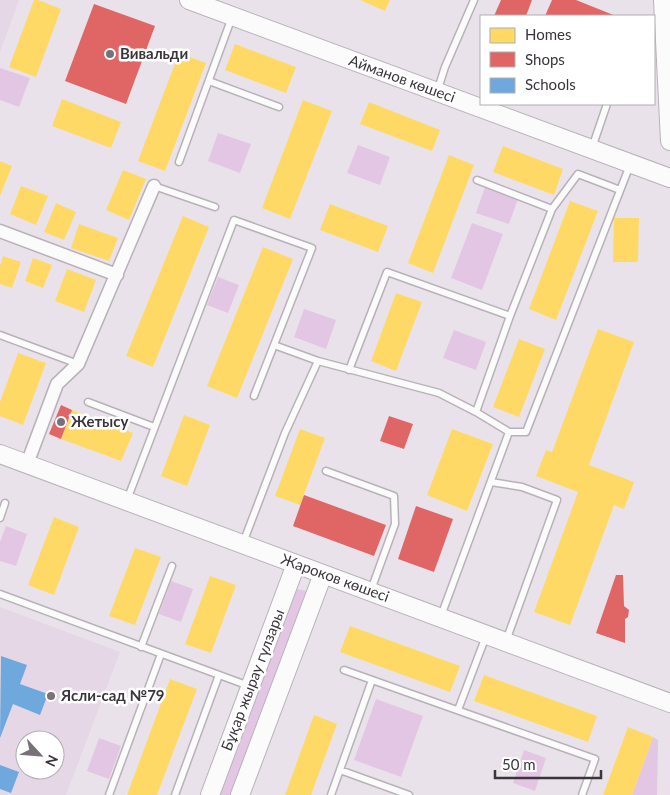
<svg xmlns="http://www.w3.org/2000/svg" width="670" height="795" viewBox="0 0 670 795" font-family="Lato,sans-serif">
  <rect width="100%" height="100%" fill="#eae2ea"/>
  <path fill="#e5d7e6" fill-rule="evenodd" d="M0,0h19l-19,52z
    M0,607l120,45 -54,143h-66zM25,740h30v30h-30z"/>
  <path fill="#e3c6e3" d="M0,68l30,10 -11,29 -19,-7z
    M218,133l33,11 -11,29 -32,-12z
    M358,145l32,12 -10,28 -33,-12z
    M486,184l33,12 -10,28 -33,-11z
    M472,223l31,11 -21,56 -31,-12z
    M218,277l21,8 -11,28 -21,-8z
    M304,309l32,11 -10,29 -32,-12z
    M454,330l32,12 -10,28 -33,-12z
    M6,526l21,8 -11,32 -16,-5v-19z
    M171,581l22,8 -12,33 -22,-8z
    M297,589l9,2 -75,204h-11z
    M376,699l47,17 -22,61 -47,-17z
    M653,737l5,3 -1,55h-25z
    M99,738l22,8 -12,33 -22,-8z
    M524,750l22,8 -11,33 -22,-8z"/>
  <path fill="#ffd966" d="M34,0h4l23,9 -25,68 -27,-10z
    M360,0h30l-5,11z
    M235,44l61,23 -10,26 -61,-23z
    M179,53l27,10 -41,108 -27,-10z
    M62,99l59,23 -10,26 -59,-22z
    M303,100l29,11 -42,108 -28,-11z
    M369,102l71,28 -8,21 -72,-27z
    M503,146l60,23 -9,26 -61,-23z
    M449,155l25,10 -41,108 -25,-10z
    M0,161l12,5 -12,30z
    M123,170l23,9 -17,41 -23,-10z
    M21,186l27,10 -12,29 -26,-11z
    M570,201l28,10 -42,109 -27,-11z
    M56,203l20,9 -12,28 -20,-8z
    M330,204l58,22 -10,26 -58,-22z
    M183,216l26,11 -56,140 -27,-11z
    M614,218h25l-1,44h-25z
    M79,224l39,14 -9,23 -38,-13z
    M263,247l30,12 -56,139 -30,-12z
    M3,256l18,6 -9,26 -12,-4v-18z
    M33,258l19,7 -9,23 -18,-7z
    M67,269l29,11 -12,32 -29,-11z
    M396,293l26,9 -26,69 -25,-10z
    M598,329l36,13 -45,123 45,17 -10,27 -10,-4 -44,120 -36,-13 44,-120 -42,-16 10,-26 6,2z
    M519,339l26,10 -26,68 -26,-10z
    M18,353l28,10 -23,62 -23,-9v-14z
    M72,410l61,23 -12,28 -60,-22z
    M184,415l26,10 -23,61 -26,-10z
    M300,429l25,9 -25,67 -25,-9z
    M452,429l41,15 -26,67 -40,-16z
    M54,517l25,10 -25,68 -26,-10z
    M135,548l26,9 -26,68 -26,-9z
    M210,576l26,9 -25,68 -26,-9z
    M350,626l110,40 -10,26 -110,-40z
    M484,675l113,41 -9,26 -114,-41z
    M170,679l27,10 -40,106h-30z
    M314,715l23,9 -26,71h-26z
    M628,727l25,10 -21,58h-29z"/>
  <path fill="#e06666" d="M501,0h31l-6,16h-32z
    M552,0h24l40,16h-71z
    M94,4l61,22 -29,78 -61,-23z
    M61,405l11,5 -11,29 -12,-5z
    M389,416l24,8 -9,25 -24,-8z
    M304,495l82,30 -12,31 -81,-30z
    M416,506l37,13 -19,53 -36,-13z
    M616,575h7l1,31 5,4 -1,7 -3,2v24l-29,-10z"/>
  <path fill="#6fa8dc" d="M1,656l26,9 -7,19 28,10 -8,21 -27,-11 -13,34z
    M0,765l19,7 -8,21 -11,-4z"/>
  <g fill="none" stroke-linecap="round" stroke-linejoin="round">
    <defs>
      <path id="lane" d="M209,81l70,26
        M437,92l8,-25 29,-67
        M592,148l15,-44
        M179,162l53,-145
        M477,180l75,29
        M154,186l61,21
        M0,335l78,29
        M274,345l44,16 121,32 37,19 33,20
        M349,370l38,-98 123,44
        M88,402l66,25
        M476,412l34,-96 42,-107 26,-35 42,16
        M326,471l68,25 1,28 -24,66
        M491,482l31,5 35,13 -51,141
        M127,500l107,-280 78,28 -58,148
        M0,518l5,-15
        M243,543l42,-110 33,-72
        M0,594l249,92
        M441,616l68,-184h17l104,-267
        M141,647l31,-81
        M344,670l251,89 -13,36
        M458,710l28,-74
        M340,770l69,25
        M109,795l52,-141
        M175,795l44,-120
        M331,795l41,-115"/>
      <path id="street" d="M0,231l117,44
        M27,464l30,-80 21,-20 76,-178"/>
      <path id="secondary" d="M189,0l481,178
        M663,0l7,141
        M0,454l670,249
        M210,795l86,-231
        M240,795l83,-221"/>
    </defs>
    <use href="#lane" stroke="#b8b2b8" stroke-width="9"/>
    <use href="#street" stroke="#b8b2b8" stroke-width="15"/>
    <use href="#secondary" stroke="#b8b2b8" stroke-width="20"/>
    <use href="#lane" stroke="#fcfbfc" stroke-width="6"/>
    <use href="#street" stroke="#fcfbfc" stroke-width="12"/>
    <use href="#secondary" stroke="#fcfbfc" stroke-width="18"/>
  </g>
  <g fill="#787278" stroke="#fff" stroke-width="2">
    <circle cx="110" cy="54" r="5"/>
    <circle cx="61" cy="422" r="5"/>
    <circle cx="51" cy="696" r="5"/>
  </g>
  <g text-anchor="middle" stroke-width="5" stroke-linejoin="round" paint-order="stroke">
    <g font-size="15" font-weight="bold" fill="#3a353b" stroke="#fff" text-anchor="start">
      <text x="120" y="59">Вивальди</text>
      <text x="71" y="427">Жетысу</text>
      <text x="61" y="701">Ясли-сад №79</text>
    </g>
    <g font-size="15" fill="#3a353b" stroke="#fff">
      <text transform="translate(402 79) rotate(20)" y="5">Айманов көшесі</text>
      <text transform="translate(335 578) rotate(20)" y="5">Жароков көшесі</text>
      <text transform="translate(253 680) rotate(-69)" y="5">Бұқар жырау гүлзары</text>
    </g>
  </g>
  <rect x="480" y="15" width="175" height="90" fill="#ffffff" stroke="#b0aeb1"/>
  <rect x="490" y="28" width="25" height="15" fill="#ffd966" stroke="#b0aeb1"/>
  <text x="525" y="40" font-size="15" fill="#3a353b">Homes</text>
  <rect x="490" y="52" width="25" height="15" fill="#e06666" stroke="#b0aeb1"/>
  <text x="525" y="65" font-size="15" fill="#3a353b">Shops</text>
  <rect x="490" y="78" width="25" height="15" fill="#6fa8dc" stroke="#b0aeb1"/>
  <text x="525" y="90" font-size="15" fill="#3a353b">Schools</text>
  <g transform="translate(40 755) rotate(116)"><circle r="24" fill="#ffffff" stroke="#b0aeb1"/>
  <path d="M0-4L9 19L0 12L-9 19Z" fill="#787278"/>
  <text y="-8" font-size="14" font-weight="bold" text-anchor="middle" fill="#3a353b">N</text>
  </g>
  <path d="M495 770v8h106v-8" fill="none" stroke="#3a353b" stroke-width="2.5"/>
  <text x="502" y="770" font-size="15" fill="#3a353b" stroke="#ffffff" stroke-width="4" paint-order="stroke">50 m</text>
</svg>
